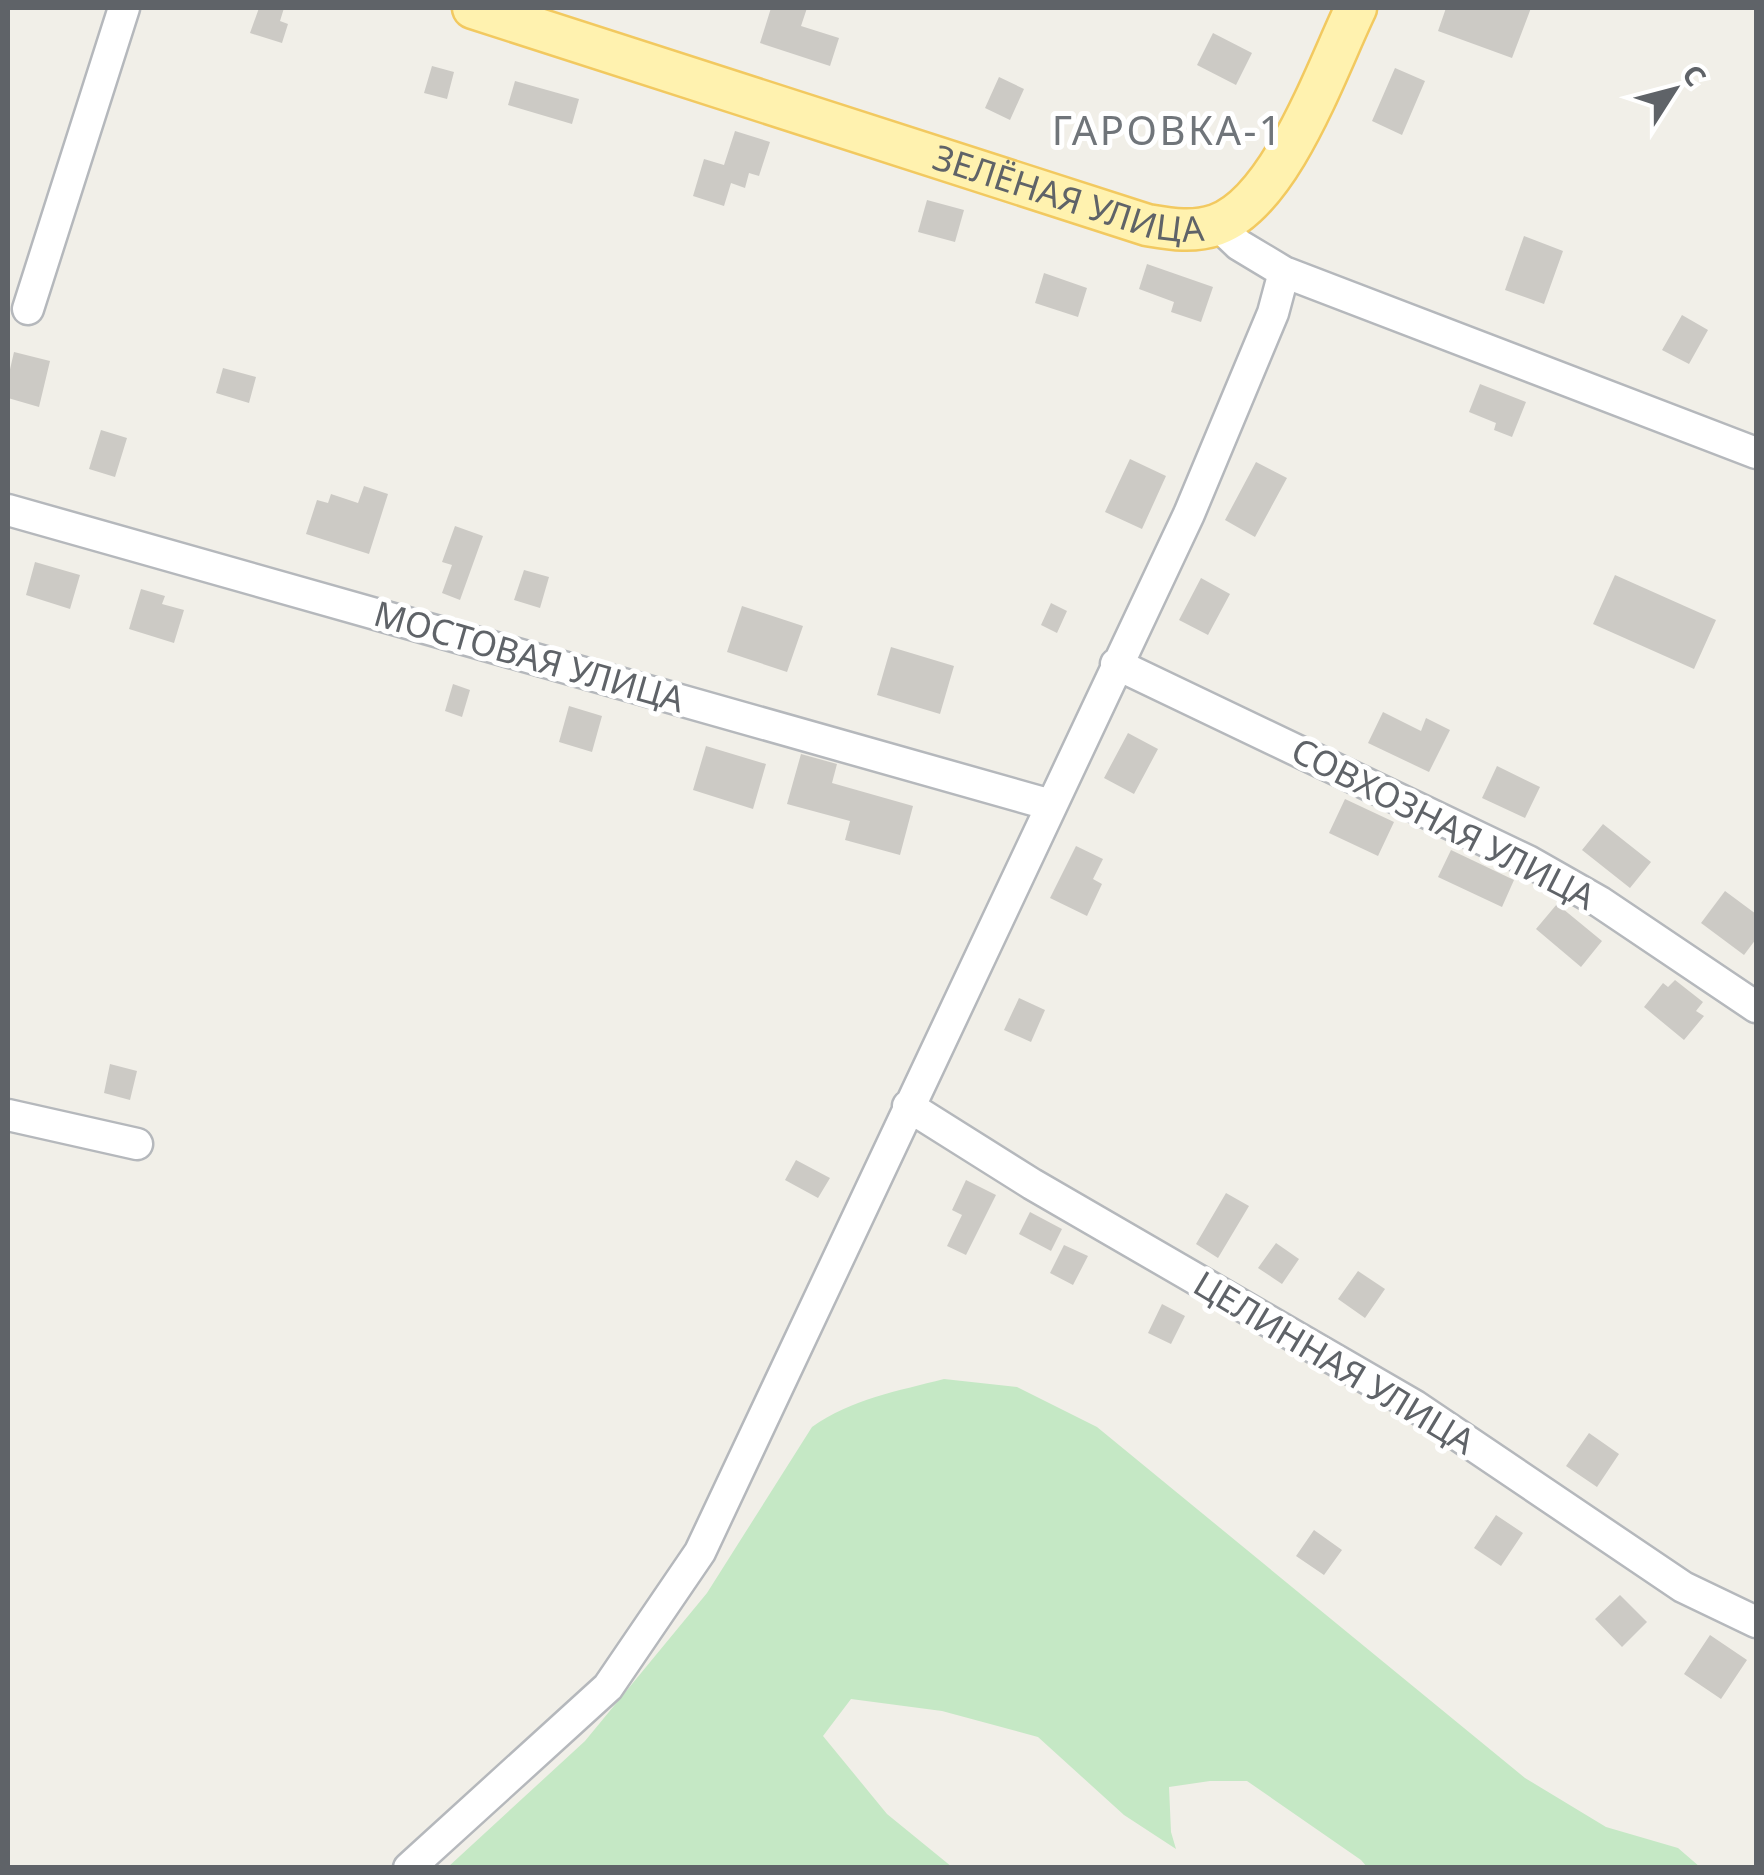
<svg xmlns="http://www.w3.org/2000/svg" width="1764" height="1875" viewBox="0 0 1764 1875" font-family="'Noto Sans',sans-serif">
  <rect width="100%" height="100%" fill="#f1efe8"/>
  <path fill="#c5e8c5" d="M944,1379l73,8 80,40 428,351 81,49 72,21 22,19h-333l-6,-7 -114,-79h-37l-41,6 2,45 5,17 -52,-34 -86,-78 -96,-26 -91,-12 -28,37 64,78 65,53h-504l137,-126 122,-148 105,-166c39,-28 86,-36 132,-48z"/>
  <path fill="#cccac5" d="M259,8h25l-4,13 8,3 -6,19 -32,-10z
    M771,8h36l-6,18 38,12 -9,28 -70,-23z
    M1446,8h85l-19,50 -74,-27z
    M1213,33l39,20 -16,32 -39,-20z
    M432,66l22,6 -7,27 -23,-6z
    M1395,68l30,13 -23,54 -30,-14z
    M999,77l25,12 -14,31 -25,-12z
    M515,81l64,18 -7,25 -64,-19z
    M735,131l35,11 -11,34 -10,-3 -4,15 -14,-5 -7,23 -31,-10 11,-37 20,6z
    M927,200l37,10 -9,32 -37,-10z
    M1524,236l39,15 -19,53 -39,-14z
    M1147,264l66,23 -12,35 -30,-10 3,-10 -35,-13z
    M1044,273l43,15 -9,29 -43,-14z
    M1682,315l26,15 -19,34 -27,-14z
    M14,352l36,9 -11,46 -31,-9v-20z
    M223,368l33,9 -7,26 -33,-10z
    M1480,384l46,18 -14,35 -18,-7 2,-7 -27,-11z
    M101,430l26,8 -12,39 -26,-8z
    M1130,459l36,17 -24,53 -37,-17z
    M1256,462l31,16 -32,59 -30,-17z
    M364,486l24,8 -19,60 -63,-20 11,-34 11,3 3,-9 27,9z
    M455,526l28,10 -23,64 -18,-7 10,-28 -10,-3z
    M35,562l45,13 -10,34 -44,-14z
    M524,570l25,7 -9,31 -26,-8z
    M1615,575l101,45 -22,49 -101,-45z
    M1201,578l29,16 -22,41 -29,-15z
    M141,589l24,7 -3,8 22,6 -10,33 -45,-14z
    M1051,603l16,8 -10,22 -16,-8z
    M742,606l61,20 -16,46 -60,-20z
    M891,647l63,19 -14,48 -63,-19z
    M453,684l17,6 -8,27 -17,-6z
    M569,706l33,10 -10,36 -33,-10z
    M1383,712l38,19 5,-13 24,12 -21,42 -61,-29z
    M1128,733l30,16 -24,45 -30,-16z
    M706,746l60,18 -13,45 -60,-19z
    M801,754l36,10 -5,19 81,23 -13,49 -55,-15 5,-19 -63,-17z
    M1497,766l43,21 -15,31 -43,-20z
    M1345,799l49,23 -16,34 -49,-23z
    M1603,824l48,38 -21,26 -48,-38z
    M1076,846l27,13 -10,20 9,5 -15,32 -37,-18z
    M1451,850l63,30 -12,27 -64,-30z
    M1725,891l31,23v25l-12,16 -43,-32z
    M1557,904l45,37 -21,26 -45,-38z
    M1675,980l28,22 -7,9 8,5 -20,24 -40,-33 19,-24 5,4z
    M1019,998l26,12 -14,32 -27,-12z
    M110,1064l27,7 -7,29 -26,-7z
    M796,1160l34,18 -12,20 -33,-18z
    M966,1180l30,15 -30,60 -19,-9 15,-31 -10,-5z
    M1226,1193l23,13 -31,52 -22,-14z
    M1030,1212l32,17 -11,22 -32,-17z
    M1276,1243l23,16 -17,25 -24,-16z
    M1064,1245l24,11 -15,29 -23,-12z
    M1358,1271l27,18 -20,29 -27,-19z
    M1162,1304l23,12 -14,28 -23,-11z
    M1589,1433l30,21 -22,33 -31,-21z
    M1496,1515l27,18 -22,33 -27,-18z
    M1314,1530l28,20 -18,25 -28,-19z
    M1620,1595l27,27 -25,25 -27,-28z
    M1710,1635l37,25 -26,39 -37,-25z"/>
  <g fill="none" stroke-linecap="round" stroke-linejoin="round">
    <defs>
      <path id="minor" d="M1218,225l21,20 45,27 472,181
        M28,309l96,-301
        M8,510l1043,295
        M1116,664l412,197 72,41 156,105
        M908,1106l124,78 383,222 268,181 73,35
        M8,1115l129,29
        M409,1868l199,-181 92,-135 489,-1038 84,-201 11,-41"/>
      <g id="major">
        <path id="s1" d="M473,8l674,217c24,4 45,8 69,0 65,-23 111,-157 140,-217"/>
      </g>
    </defs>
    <use href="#minor" stroke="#b5b8bc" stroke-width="35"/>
    <use href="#major" stroke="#f2c960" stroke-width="45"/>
    <use href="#minor" stroke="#fff" stroke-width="30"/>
    <use href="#major" stroke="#fff2af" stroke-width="40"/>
  </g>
  <g text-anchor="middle" stroke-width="10" stroke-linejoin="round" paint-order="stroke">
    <g font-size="35" fill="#5f6368" stroke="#fff">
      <text dy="12" stroke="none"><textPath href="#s1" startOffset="625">ЗЕЛЁНАЯ УЛИЦА</textPath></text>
      <text transform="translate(529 657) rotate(16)" y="12">МОСТОВАЯ УЛИЦА</text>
      <text transform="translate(1443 824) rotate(27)" y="12">СОВХОЗНАЯ УЛИЦА</text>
      <text transform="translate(1334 1363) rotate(31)" y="12">ЦЕЛИННАЯ УЛИЦА</text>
    </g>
    <g font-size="40" letter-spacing="2.5" fill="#70757a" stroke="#fff">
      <text x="1168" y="145">ГАРОВКА-1</text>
    </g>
  </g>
  <rect width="1764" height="1875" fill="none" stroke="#5f6368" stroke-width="20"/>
  <g transform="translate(1674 90) rotate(54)" stroke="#ffffff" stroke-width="8" paint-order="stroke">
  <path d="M0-8L18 38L0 25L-18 38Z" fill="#5f6368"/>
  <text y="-15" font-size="28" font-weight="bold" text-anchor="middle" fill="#5f6368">С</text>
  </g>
</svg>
